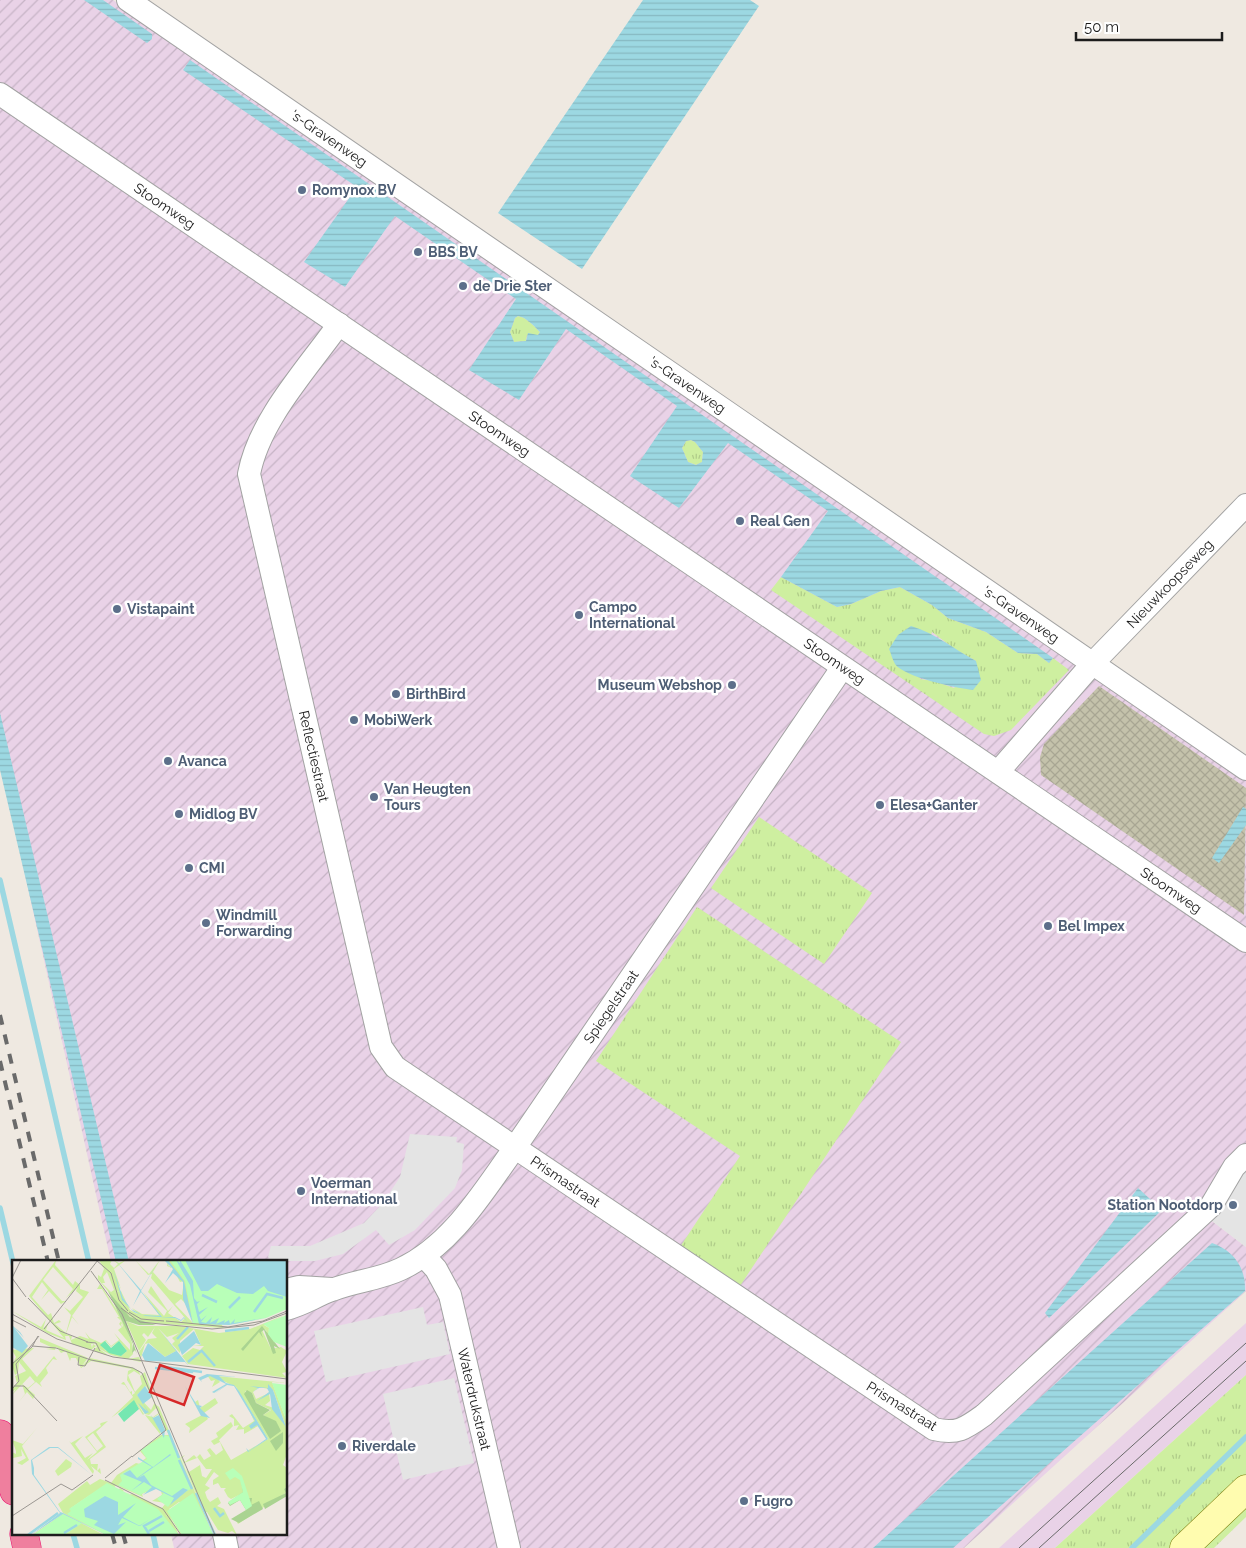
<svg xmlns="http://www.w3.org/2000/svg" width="1246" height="1548" viewBox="0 0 1246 1548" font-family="Raleway,sans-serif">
  <defs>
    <pattern id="industrial-furrows" width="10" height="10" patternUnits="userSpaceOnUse" patternTransform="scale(1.25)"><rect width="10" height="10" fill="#e9d2e7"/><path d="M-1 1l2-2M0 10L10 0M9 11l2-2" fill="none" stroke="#c7b4c6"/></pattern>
    <pattern id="construction-cross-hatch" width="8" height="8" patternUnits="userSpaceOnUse" patternTransform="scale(1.25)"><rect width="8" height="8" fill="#c4c2ab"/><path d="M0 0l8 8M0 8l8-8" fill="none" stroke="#a8a693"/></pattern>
    <pattern id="grass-tufts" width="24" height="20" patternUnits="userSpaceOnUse" patternTransform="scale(1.25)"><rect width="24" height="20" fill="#ceefa0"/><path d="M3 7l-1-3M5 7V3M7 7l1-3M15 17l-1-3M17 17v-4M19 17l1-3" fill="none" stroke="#b0cc89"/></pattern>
    <pattern id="water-rules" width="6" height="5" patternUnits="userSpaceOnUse" patternTransform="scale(1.25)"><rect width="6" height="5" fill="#9cd8e2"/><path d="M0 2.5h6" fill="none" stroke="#86b9c1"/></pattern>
  </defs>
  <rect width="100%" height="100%" fill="#efe9e1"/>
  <path fill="url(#industrial-furrows)" d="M0,0h113l1133,777v387l-34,57 34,26v44l-282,257h-790l-3,-14h115v-272h-175l-111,-500z"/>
  <path fill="#e9d2e7" d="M1246,1323v52l-191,173h-56z"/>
  <path fill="url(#construction-cross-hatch)" d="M1099,686l147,102 -2,127 -203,-140 -1,-18 4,-13z"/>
  <path fill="url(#grass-tufts)" fill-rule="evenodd" d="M518,316c8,1 16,10 22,16l-2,3h-11l-1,6 -12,1 -4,-10 5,-14z
    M691,440l4,2 8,10 -1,10 -6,3 -8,-3 -6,-14 4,-7z
    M781,577l56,30 14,-3 30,-13 19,-4 32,18 16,13 38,14 32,21 19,1 12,9 4,-5 16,12 -58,60 -17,6 -10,-2 -213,-144zM932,632l24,18 20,11 -22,27 -20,-7 -14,-2z
    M759,817l113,76 -48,71 -113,-76z
    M697,907l204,135 -161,244 -60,-39 60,-91 -144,-95z
    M1246,1375v99l-77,74h-114z
    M1246,1504v13l-32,31h-13z"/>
  <path fill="#e4e4e4" d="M410,1134l47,3 -1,5 8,2 -2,26 -7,18 -40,42 -26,15 -13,-15 -33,24 -28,7h-43l-4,-4 3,-11h39l54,-23 19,-20 17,-26z
    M1246,1164v83l-34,-26z
    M423,1307l4,18 16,-3 7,32 -124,28 -12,-51z
    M454,1378l20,85 -71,17 -20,-86z"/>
  <path fill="url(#water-rules)" fill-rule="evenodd" d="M84,0h19l49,34v5l-5,4z
    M643,0h107l9,6 -177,263 -84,-56z
    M190,60l863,598 -4,5 -12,-9 -19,-1 -32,-21 -38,-14 -16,-13 -32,-18 -19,4 -30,13 -14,3 -56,-30 47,-66 -100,-68 -49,65 -49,-32 47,-70 -111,-77 -47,71 -50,-30 47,-71 -121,-83 -50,71 -41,-25 53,-75 -174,-117zM518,316c8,1 16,10 22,16l-2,3 -10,-2 -2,8 -12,1 -4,-10 5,-14zM691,440l4,2 8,10 -1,10 -6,3 -8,-3 -6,-14 4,-7z
    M911,626c26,8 41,22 65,35l5,19 -8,10c-17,-2 -69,-13 -78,-26 -3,-5 -4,-11 -6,-15l9,-14z
    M0,713l129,549h-13l-116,-492z
    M1243,807l3,2v16l-27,38 -7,-5z
    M1138,1188l24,22 -113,108 -4,-5z
    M1212,1243c20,7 34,23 33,48l-292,257h-80z"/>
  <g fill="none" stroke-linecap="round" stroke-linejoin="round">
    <path stroke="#9cd8e2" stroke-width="5.5" d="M0,880l89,382
      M0,1208l14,59
      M73,1534l4,14
      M153,1534l3,14
      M1132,1548l114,-111"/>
    <defs>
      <g id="street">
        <path id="s1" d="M128,0l1118,769"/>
        <path id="s2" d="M0,94l1246,847"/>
        <path id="s3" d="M339,324c-32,45 -80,96 -90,150l132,573 14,20 539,362c23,6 32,-1 50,-14l227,-209 23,-39 12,-12"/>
        <path id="s4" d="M998,772l95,-109 153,-158"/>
        <path id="s5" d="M424,1256l12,13 14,26 59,253"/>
        <path d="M286,1290l13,-3 33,2"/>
        <path id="s6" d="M286,1309c19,-5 29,-13 46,-19 22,-9 46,-10 69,-21 51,-24 81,-76 113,-120l328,-481"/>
        <path d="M224,1534l3,14"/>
      </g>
      <path id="secondary" d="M1184,1548l62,-59"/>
      <path id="highway" d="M0,1434l14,57
        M24,1534l3,14"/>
    </defs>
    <use href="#street" stroke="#a3a3a3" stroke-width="24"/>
    <use href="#secondary" stroke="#747700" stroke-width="29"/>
    <use href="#highway" stroke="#e9116f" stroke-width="29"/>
    <use href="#street" stroke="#fff" stroke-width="22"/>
    <use href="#secondary" stroke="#fffcaf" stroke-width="28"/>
    <use href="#highway" stroke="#ef7f9e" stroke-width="28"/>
    <path stroke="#6a6a6a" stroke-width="1" d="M1019,1548l227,-205
      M1039,1548l207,-187"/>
    <path stroke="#6a6a6a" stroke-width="4" stroke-dasharray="10 10" stroke-linecap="butt" d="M0,1015l59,247
      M0,1061l48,201
      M112,1534l4,14
      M123,1534l4,14"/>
  </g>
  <g fill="#5c6f8a" stroke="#fff" stroke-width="2">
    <circle cx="302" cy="190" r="5"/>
    <circle cx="418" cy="252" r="5"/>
    <circle cx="463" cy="286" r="5"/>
    <circle cx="740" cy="521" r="5"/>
    <circle cx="117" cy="609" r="5"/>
    <circle cx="579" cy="615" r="5"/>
    <circle cx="732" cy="685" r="5"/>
    <circle cx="396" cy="694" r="5"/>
    <circle cx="354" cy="720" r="5"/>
    <circle cx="168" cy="761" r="5"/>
    <circle cx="374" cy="797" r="5"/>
    <circle cx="880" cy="805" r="5"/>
    <circle cx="179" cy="814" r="5"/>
    <circle cx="189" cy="868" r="5"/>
    <circle cx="206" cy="923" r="5"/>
    <circle cx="1048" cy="926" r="5"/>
    <circle cx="301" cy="1191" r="5"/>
    <circle cx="1233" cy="1205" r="5"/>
    <circle cx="342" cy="1446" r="5"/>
    <circle cx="744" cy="1501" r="5"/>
  </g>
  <g text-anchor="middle" stroke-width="5" stroke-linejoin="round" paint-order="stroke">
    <g font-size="14" fill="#1c1c1c" stroke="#fff">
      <text dy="5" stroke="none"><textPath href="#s1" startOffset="244">'s-Gravenweg</textPath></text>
      <text dy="5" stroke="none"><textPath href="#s2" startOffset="199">Stoomweg</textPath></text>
      <text dy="5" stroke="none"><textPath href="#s1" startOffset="679">'s-Gravenweg</textPath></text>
      <text dy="5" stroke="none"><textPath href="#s2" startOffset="604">Stoomweg</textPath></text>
      <text dy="5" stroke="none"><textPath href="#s4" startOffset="255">Nieuwkoopseweg</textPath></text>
      <text dy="5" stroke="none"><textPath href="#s1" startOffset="1084">'s-Gravenweg</textPath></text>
      <text dy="5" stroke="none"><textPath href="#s2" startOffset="1009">Stoomweg</textPath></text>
      <text dy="5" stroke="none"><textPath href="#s3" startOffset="466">Reflectiestraat</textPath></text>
      <text dy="5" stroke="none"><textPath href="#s2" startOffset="1416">Stoomweg</textPath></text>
      <text dy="5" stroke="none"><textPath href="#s6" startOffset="461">Spiegelstraat</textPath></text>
      <text dy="5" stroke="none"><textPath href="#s3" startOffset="994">Prismastraat</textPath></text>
      <text dy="5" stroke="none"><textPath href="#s5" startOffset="154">Waterdrukstraat</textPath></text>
      <text transform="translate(902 1406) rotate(32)" y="5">Prismastraat</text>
    </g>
    <g font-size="14" font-weight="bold" fill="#4e5e75" stroke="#fff" text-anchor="start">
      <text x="312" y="195">Romynox BV</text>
      <text x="428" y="257">BBS BV</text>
      <text x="473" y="291">de Drie Ster</text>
      <text x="750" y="526">Real Gen</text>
      <text x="589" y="612">Campo<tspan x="589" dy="16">International</tspan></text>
      <text x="127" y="614">Vistapaint</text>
      <text x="722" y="690" text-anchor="end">Museum Webshop</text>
      <text x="406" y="699">BirthBird</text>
      <text x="364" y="725">MobiWerk</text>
      <text x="178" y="766">Avanca</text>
      <text x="384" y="794">Van Heugten<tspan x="384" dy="16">Tours</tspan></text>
      <text x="890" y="810">Elesa+Ganter</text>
      <text x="189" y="819">Midlog BV</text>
      <text x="199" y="873">CMI</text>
      <text x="216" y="920">Windmill<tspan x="216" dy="16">Forwarding</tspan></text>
      <text x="1058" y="931">Bel Impex</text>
      <text x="311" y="1188">Voerman<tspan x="311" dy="16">International</tspan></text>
      <text x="1223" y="1210" text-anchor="end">Station Nootdorp</text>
      <text x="352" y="1451">Riverdale</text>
      <text x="754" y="1506">Fugro</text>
    </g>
  </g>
  <g transform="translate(12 1260)">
    <rect width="275" height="275" fill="#efe9e1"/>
    <path d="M44,0l-1,5 18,20 2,-4 5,4v4l9,3 -17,24 7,9 -7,-8 -6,17 6,2 -1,4 9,-4 9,3 -4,-7 5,6 11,5 5,-3 5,6 8,-6 -5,-7 16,17v-6l-12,-14 4,-3 -3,-3 2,-3 -4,-4h2l3,6 -1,2 2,2 -1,-5 -20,-33h-5l3,-5 22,34 10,25 1,11 -5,5 11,-2 2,5 -30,-7 -13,-7 10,7 -15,-4 4,-4 -2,-4 -4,1 1,4 1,-4 3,2 -5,4 -19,-6 -3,-8h-4l1,4 -19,-7 -35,-22 29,16 5,-8 -3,10 5,-6 -2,7 18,8 -35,-42zM41,7l20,22 -7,9 11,-10 -1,3 7,6 -13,14 -6,-4 7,8 -5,18 -11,-9 6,-2 -2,-2 -5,3 -3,-10 -3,2 -16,-18 10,-15 6,8 -7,10 8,-9 12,13 5,-3h-4l-19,-21zM94,81l5,6 8,-6 8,10 -6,5 -12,-7 -3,2 -5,-6zM87,0h13l-2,4 4,4 4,-4 -5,-4 6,3 7,-3 -12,9 7,20 -3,-6 2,8 -9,2 10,-2 9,19 8,4 -6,-6 10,6 17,1 -16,-23 21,24 3,-5 -19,-19 3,-6 17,25 5,-5 -5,7 13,9 4,-4 -34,-40 1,-4 -4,1 -13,-15 14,14 11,-14 -7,12 16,18 13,5 2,-14 -4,1 -10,-19 -2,2 4,3 -5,-2 1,-6h8l48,68 -74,-5 -18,-5 -6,-5 -35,-42 7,8v-4l3,2 3,-8zM95,12l7,18 -3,2 -9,-9h3l-2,-6zM169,39l7,7 5,17 -18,-19zM275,54l-23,11 5,3 -1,5 1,-4h8v-6l10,-2 -6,6 6,10 -6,6 -1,-4 6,-3 -4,-4 -9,10 -2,-3 7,-7 -10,5 -2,-7 -5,-2 10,21 10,-2 6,4 -5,11 5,10 -5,1 5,5 -99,-14 -6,-8 11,-8 7,2 4,-4h-11l8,-1 -7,-16 -14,12v12l-8,-9 3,-3 -3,-3 7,-5 -12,4 -9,-9 28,35 -10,-12 -11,6 -16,-14 -4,1 -4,14 -2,-6 9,-13 9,-1 -5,-5 3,-6 -7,10 -4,-4 -2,2 4,5 -7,11 -13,-30 12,5h41l40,7 31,-4zM28,78l48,20 -7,9 9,-9 41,9 8,4 1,4 -6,-4 -6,4 7,17 7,-8 -2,-8 5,-4 10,32 4,3 54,128h-10l-10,-17 -12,9 2,4 9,-6 -11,10 -11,-19 9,19h-32l-1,-5 -10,5 9,-5 -5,-3 -14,8 12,-8 -2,-2 -13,8 -3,-3 -2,5 -13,-5 1,5 -43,-22 -5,-9 29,-23 3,4 10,-6 11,4 6,-8 19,-12 16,4 -5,4 4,-2 2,-2 -11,-6 4,-3 -6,-7 -6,4 27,-20h8l-3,-5 -3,3 2,-4 -6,-15 -6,4 8,13 -1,3 -15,-19 8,2 6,-4 -3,-5 -7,7 -4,-1 -9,-12 8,12 -1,1 -9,-14 -23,17 22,-21 -8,-12 -4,-1 2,-2h1l6,10 2,-1v4l3,-2 -8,-13 1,-9 4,-2 -41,-8 -10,7 -5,-10h-5l-1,3 -4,-10 -5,2 -3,-4 4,2 -6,-4 -1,3 -9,-1 7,-1 -13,-6zM134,126l9,16 -4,8 -14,-15zM132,215l7,10 21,11 11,-8 4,2 -12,9 -14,-8 1,4 -10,6 14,2 -4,5 -29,-14 -6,1 2,-2 -7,3 -17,-6 5,-3 6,6 2,1 6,-3 -4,-3 -3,4 -5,-2 4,-5 27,12 -1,-3 13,-6 -16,-8zM91,234l15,8 1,7 -3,3 3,3 18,-12 -7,10 -13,8 1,4 8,-4 -12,13 -21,-9 4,-3 6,6 9,-5v-8l-9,8 -19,-8v-6zM78,235l2,4 -5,5 -15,8 -1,-4zM167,242l8,3 1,5 -13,9 -6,-10zM126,245l12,3 -8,7 -11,2zM177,251l4,6 -13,9 -4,-7zM151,256l4,8 -18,8 3,-7 -5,5 -2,-3 17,-7zM22,88l-12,11 15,18 17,-21 3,4 -4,-1 -7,9 2,5 -8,10 2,4 -6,-5 -8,7 7,6 -2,4 -6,-7 -9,11 -6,-5 6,5 7,-9 -3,-10 6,4 7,-6 -5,-6 -18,19 4,-6 -4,3v-4l5,-5 -2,-7 11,-5 -7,-9 -1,11 -3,2 -3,-10 4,-8 -4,-7zM195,115l80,8 -15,-1 15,40v32l-4,11 4,3v19l-3,2 3,3 -49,32 -3,-5 12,-7 -2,-20 -14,7 -3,-2 -4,-7 2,-2h-5l-3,-5 -5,2v-5l6,-4 -5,-4 -9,13 5,3 -5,4 2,6 3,4 8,-5 3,6 -4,3 7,3 13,26 -5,-4 -4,2 -10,-3 -11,-18 -3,1 -23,-56 4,-2 -3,3 3,4 9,-7 3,3 -13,5 2,6 3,3 11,-7 2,11 4,2 6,-9h-6l-9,-12 3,-3 4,6 7,-4 -4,-6 3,-2 6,7 7,-5 -3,-8 -6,3 -3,-4 7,-4 -2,-4 15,-11 2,4 -14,14 12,20 37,-21 -32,-52 -19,-9 3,4 -8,5 3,-7 -4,1zM247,127l14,3 13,37 -12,-19 -9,-3 5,-4 -1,-8 -13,6 -3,-7zM233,131l7,2 4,10 15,7 -8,5 13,7 3,7 -9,9zM179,137l4,5 3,-2 2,8 15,-10 3,5 -14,10 4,6 -19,14 1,-5 -5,-4 19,-10zM237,150l9,16 -14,8v-5l-8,1 3,-5 -5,1v-7l-5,-3 3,-2 11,14 11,-7zM96,161l-12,11 10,15 -16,12 1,5h7l-1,7 3,-3 1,6 -10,-8 3,5 -1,3 -24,-33 2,2 12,-7 -8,8 10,14 8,-5 -3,-4 3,4 -6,7 10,-8 -12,-15 16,-11 -1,-2 1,-1zM81,173l10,13 -6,5 -10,-13zM25,168l-15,18 7,14 -7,5 -5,-2 9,-5 -5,-9 1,7 -9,2 -1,-6 4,2v-3l-4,-11 11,4zM54,199l6,4 -1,4 -13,9 -3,-5zM51,254l5,2 36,19h-72z" fill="#ceefa0" fill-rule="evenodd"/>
    <path d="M96,31l22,26 26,8h-17l-13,-4 11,33 -2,-4 -3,3 1,-9zM250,66l18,23 -6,-3 2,7 -3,1 -9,-24 -3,2 2,6 -4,-6 -16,19 -2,-2zM235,130l5,3 4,10 14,7 -7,5 13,6 5,10 -11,8 -26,-45zM271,172v11l-7,8 -6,-10zM228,215l8,23h4l-1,7 8,-4 4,8 -24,14 -8,-4 15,-9 -6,-10 -10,6 -2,-3 15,-11zM275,227v9l-22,13 -2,-5 23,-11 -2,-4z" fill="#aad391"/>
    <path d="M158,0h117v49l-21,9 -32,6 -41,-1 -8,-42zM275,55v32l-13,-5 -6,-8 1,-6 -6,-4zM260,123l15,2v37zM152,175l7,2 20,52 -16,8 -7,10 -11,-8 7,-6 -10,-6 -14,8 -22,-10 4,-4 -2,-6 27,-16 -6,-9zM221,208l9,8 10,30 -6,4 -6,-10 -10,5 -2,-3 15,-10 -3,-12 -5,-3 -5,3 -5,-7zM95,223l51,26 21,26h-73l-39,-21 4,-3 -2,-2zM181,233l20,41 -1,1h-30l-15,-24zM51,254l19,9 -17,12h-32z" fill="#b8ffb8"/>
    <path d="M93,81l6,7 8,-7 8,10 -6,5 -12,-3 -9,-8zM122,140l5,9 -15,13 -6,-8z" fill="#75e7b1"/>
    <path d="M147,0l-18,31 21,26h13l6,3 3,-3 4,6 -4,-5 -3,3 -6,-3 -30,-2 -11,-4 -12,-12 -9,-31 10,29 8,11 11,6 18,1 -19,-24 -8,14 7,-15 -24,-30 25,29zM156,0l16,21 9,43 -10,-25v-17l-10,-9 -8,10 8,-14 -8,-8zM164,0l4,3v-3l13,21 1,17 3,4 3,-1 -3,3 2,8 9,-5 -9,8 2,5 6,-5 -6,7 5,1 6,-6 -2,6 9,-5 -3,6 9,-4 -1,3 5,-3 1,4 5,-5 -1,4 36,-6 -41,8 -30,-1 -9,-39zM173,0h102v37l-19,-6 -4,-5 -11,8 -16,-1 -20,-9 -9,7h-7zM0,65l8,7 4,6 -11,-12 15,20 -6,7 -10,-6zM147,69l30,37 -4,-4 -40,-1 -3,-6 6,-12 17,14 11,-6zM182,71l7,14 -5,-2 -14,12 -4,-10zM195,114l30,3 -18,-1 7,7 8,2 5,6 29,48 -20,13 -2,-4 3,3 17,-12 -9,-14 -6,4 -2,-3 6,-5 -21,-35 -7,-1 -13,9 12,-9 -12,8 -2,-1 14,-8 -16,-8 -9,4 1,2 -4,-4zM256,124l5,6 13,37 -14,-18 -2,-15 -13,7 12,-9 -2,-4h-8l-6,4 5,-4 -8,-2 18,2zM133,126l7,11 -9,7 10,14 6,-3 6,15 -1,8 -15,-26 -4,2 -7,-11 10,9 -11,-17zM173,126l12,19 5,1 -2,2 10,10 -9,-2zM37,187h9l34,28 -34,-27h-8l-18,12 2,8v7l26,37 3,1 43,22 -43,-21 -32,21 29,-22 -28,-39 -1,-14zM158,194l1,1 -33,23 6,-3 7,10 21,11 11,-8 5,2 -18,15 4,-7 -18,-9 -13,6 9,-8 -8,-5 -13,9 11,-9 -19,-8 7,-4 7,8 15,-11 -14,-8v-2l15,10zM93,236l13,6v13l18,-12 -13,14 17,9 10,-7 -11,7 -17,-8 -4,7 8,-3 -12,12 -20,-9 4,-4 -13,-4 -1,-8z" fill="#9cd8e2"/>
    <path fill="none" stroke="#9cd8e2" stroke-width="2.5" d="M190,35l15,7M217,48l11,-11M242,52l13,-18 16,4M213,71l24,-3M165,79l11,-12M189,90l14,16M176,102l13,-11M146,106l44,6M143,108l38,4M156,170l11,28M167,200l13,29M184,233l19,42M202,248l6,8 4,-3M137,271l15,-9M52,273l13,-8M137,274l-5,-8 18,-10M16,275l30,-22"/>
    <path fill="none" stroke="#9b9792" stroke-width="1" d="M9,0l-9,18 14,19M84,0l15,13 8,27 9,11M79,11l31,43 93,221M16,38l32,33 28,11M109,48l19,14 72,7 42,-4 33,-12M117,52l12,7 23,2M0,54l45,25 56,18 174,22M0,60l14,7M154,61l62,6 35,-6 24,-10M32,69l54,-69M74,82l10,1 4,8M20,86l24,2 35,12 42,8 9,5 24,57 -34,27M67,97l-1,8 7,1 10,-18M0,104l20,-17 6,-11M2,126h10l33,35M0,129l7,-8 -3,-17 23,-28M93,218l27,-22M93,220l58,29 18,26M0,256l49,-32 11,6 21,-15"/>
    <path fill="#d62828" fill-opacity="0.15" stroke="#d62828" stroke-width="2.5" d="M148,105l34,12 -10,28 -34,-13z"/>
    <rect width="275" height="275" fill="none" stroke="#1c1c1c" stroke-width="2.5"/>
  </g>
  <path d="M1076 32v8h146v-8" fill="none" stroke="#1c1c1c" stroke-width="2.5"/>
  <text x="1084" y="32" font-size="15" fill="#1c1c1c" stroke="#ffffff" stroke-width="4" paint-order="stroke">50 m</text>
</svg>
